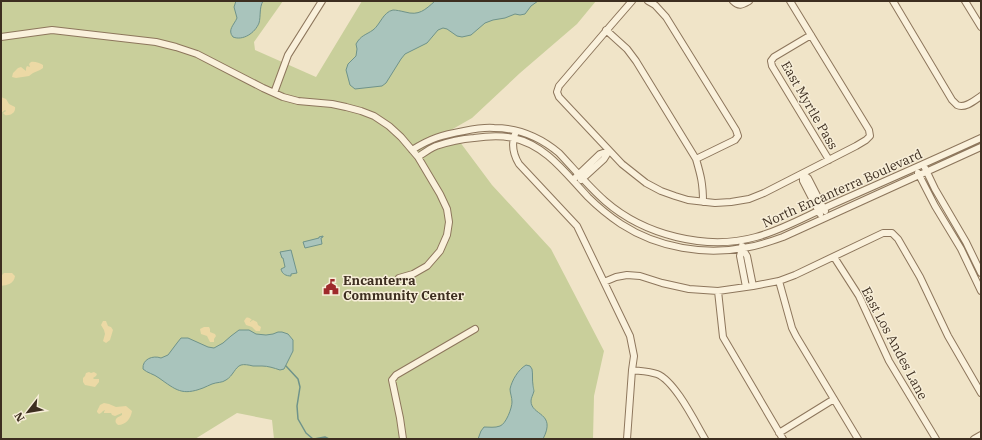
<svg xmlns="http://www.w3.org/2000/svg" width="982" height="440" viewBox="0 0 982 440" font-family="'IBM Plex Serif',serif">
  <rect width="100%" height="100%" fill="#f0e4c8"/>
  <path fill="#c9cf9b" d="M1,1h282l-29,41 1,8 61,27 46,-76h234l-19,23 -57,49 -48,45 -21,12 41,55 59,64 53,102 -10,45 -1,43h-319l-2,-19 -35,-7 -42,26h-194z"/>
  <path fill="#ecd9a5" d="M31,62c3,-1 9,1 12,3v3l-3,2 -7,3 -4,3 -13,2 -4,-1 1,-4 5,-5 3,-1 5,4v-3l1,-2 3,1 -1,-3z
    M1,97l5,2 3,5 6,3c1,6 -5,9 -10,8l-2,-2 3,-2 -1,-1 -4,3z
    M4,273h8l3,3c-1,8 -8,9 -14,10v-10z
    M246,318c2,-1 4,0 6,2l-2,1v1l3,-2 4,2 1,3 3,2 -1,4h-4l-4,-4 -6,-2 -2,-4z
    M103,321h3l2,5 3,1 2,3 -3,10 -4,3 -3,-2 2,-7 -1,-4 -3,-5z
    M204,327h5l1,2v3l5,2 1,2 -2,3v3h-4l-3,-6 -6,-2 -1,-5z
    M89,372l2,1 3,-1 3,2 -1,2 -3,2 1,1h5v3l-4,5 -10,-2 -2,-3v-4l2,-2 1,-3z
    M104,403l5,1 7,3 10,-1 6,5c-1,7 -6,14 -14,14l-2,-2c-2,-5 3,-6 6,-8v-2l-7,3 -3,-1 -1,-2h-7v-1l1,-2 -2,1 -2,2 -2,1 -2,-2v-1l3,-6z"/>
  <path fill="#a9c4bc" stroke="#6f938a" d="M236,1h27c-4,7 -2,15 -4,22 -4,10 -16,18 -26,14 -6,-7 1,-12 4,-19l-3,-11z
    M435,1h103l-7,5 -6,8 -5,1 -5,-1 -10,4 -12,2 -8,3 -14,12 -9,2 -5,-1 -10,-7 -4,-1 -5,2 -11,13 -22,11 -4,5 -15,24 -4,3 -27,3 -5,-4 -4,-15 2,-6 8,-8 1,-7 -1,-5c5,-9 10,-9 17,-14 7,-5 10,-18 20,-20 3,0 8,1 12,2 14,4 20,-2 30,-11z
    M323,236v1l-2,1 1,6 -17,4 -2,-6 16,-4v-1z
    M291,250l6,23 -6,1v2c-5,0 -9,-2 -10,-7l4,-2 -2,-9h-1l-2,-6z
    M239,330h10l7,4 10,1 7,-1 5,-2h4l6,2 5,6v11l-9,18 -4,1c-6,-2 -12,-4 -18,-4 -3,0 -6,0 -9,0 -4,-1 -9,-2 -12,-1 -6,2 -8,11 -15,15 -4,3 -9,2 -14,4 -3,1 -6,3 -9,4 -21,8 -27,2 -44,-10 -5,-4 -12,-5 -16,-9 -1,-10 10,-14 18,-11l7,-3 9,-12 4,-5h7l20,9 6,1 9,-5 8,-7z
    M526,365l4,1 2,3c1,5 0,11 1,16 0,1 1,6 1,6 -1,4 -3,7 -3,10 0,15 26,11 12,38h-65l3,-8 3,-4c5,0 11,1 16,-1 6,-2 12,-18 12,-24 0,-5 -2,-9 -2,-13 2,-9 8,-19 16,-24z"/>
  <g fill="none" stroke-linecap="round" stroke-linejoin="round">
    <path stroke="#6f938a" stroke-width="1.5" d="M286,366l12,13 2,8 -3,19 1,13 8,14 7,6
      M314,439l11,-2 4,2"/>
    <defs>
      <path id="street" d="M632,1l-20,23 -53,62 -2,6 2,5 63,67 24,19 15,8 14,5 13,4 27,3 16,-1 18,-3 15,-6 92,-47 10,-6 4,-4 -1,-6 -79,-129
        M648,1l7,4 11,12 70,113 2,6 -3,4 -39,19
        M733,1c6,6 9,4 16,0
        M893,1l59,99c2,2 3,3 5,5 8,4 18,-5 24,-9
        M965,1l16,26
        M606,30l21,19 9,12 60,98c5,17 7,25 7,43
        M811,35l-37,22 -3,4 1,5 57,94
        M1,37l51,-7 104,12 20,5 21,7 66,34 20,9 15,4 34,3 14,3 15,4 13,5 15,10 12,11 17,20 22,37 7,15 2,13 -2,13 -7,16 -13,15 -14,8 -14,4
        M274,93l14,-38 34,-54
        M515,134c-4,11 -2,20 4,30l58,62 53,110 4,20 -2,14 -5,69
        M412,150c19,-12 30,-15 52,-19 10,-2 20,-4 30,-3 24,0 47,10 65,25 15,16 30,34 46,48 39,34 101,50 151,36 26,-7 50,-21 75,-32 50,-22 100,-44 150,-67
        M418,157c6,-4 11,-8 18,-11 12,-4 26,-7 38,-8 13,-2 27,-3 39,0 33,7 53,36 75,59 10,10 21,19 33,27 37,24 84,32 128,23 11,-2 23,-6 34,-10l198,-90
        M925,168l10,21 31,53 15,31
        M918,173l17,33 26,43 20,42
        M803,174l5,4 17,33
        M803,174v7l17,33
        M576,177l24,-23 9,-3
        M581,180l23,-21 5,-8
        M742,246v2l5,8 6,30
        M742,248l-2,8 6,31
        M834,257l25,39 30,65 47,78
        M779,281l13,47 4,8 62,103
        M604,282l12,-5 11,-2 13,1 22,7 27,6 29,2 35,-5 26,-5 16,-6 88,-42h9l6,6 22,38 28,59 33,57
        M718,291l5,46 60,102
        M632,370c8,1 17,1 25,4 18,7 38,48 48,65
        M779,433l55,-34
        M403,439l-3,-21 -8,-38 4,-5 79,-46
        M974,439l7,-4"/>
    </defs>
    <use href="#street" stroke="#8d765c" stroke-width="8"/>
    <use href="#street" stroke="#faf1dc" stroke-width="6"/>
  </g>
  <defs>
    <symbol id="civic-bare" viewBox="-9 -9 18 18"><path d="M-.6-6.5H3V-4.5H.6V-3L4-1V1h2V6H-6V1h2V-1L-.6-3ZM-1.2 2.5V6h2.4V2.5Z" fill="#9e2a2b" stroke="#f7eed8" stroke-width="2.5" paint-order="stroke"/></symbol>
  </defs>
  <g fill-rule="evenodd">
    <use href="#civic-bare" x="320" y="276" width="22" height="22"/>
  </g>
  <g text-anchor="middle" stroke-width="3" stroke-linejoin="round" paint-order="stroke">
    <g font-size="13" fill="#3d2e20" stroke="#f7eed8">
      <text transform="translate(810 105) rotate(60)" y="5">East Myrtle Pass</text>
      <text transform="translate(842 188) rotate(-24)" y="5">North Encanterra Boulevard</text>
      <text transform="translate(895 343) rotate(62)" y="5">East Los Andes Lane</text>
    </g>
    <g font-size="13" font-weight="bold" fill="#3d2e20" stroke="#f7eed8" text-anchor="start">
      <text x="343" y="285">Encanterra<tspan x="343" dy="15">Community Center</tspan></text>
    </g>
  </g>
  <rect width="982" height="440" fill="none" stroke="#3d2e20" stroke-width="4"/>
  <g transform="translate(28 412) rotate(239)" stroke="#f7eed8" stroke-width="3" paint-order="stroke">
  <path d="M0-3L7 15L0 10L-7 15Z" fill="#3d2e20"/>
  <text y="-6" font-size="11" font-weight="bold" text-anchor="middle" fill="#3d2e20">N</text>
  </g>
</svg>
